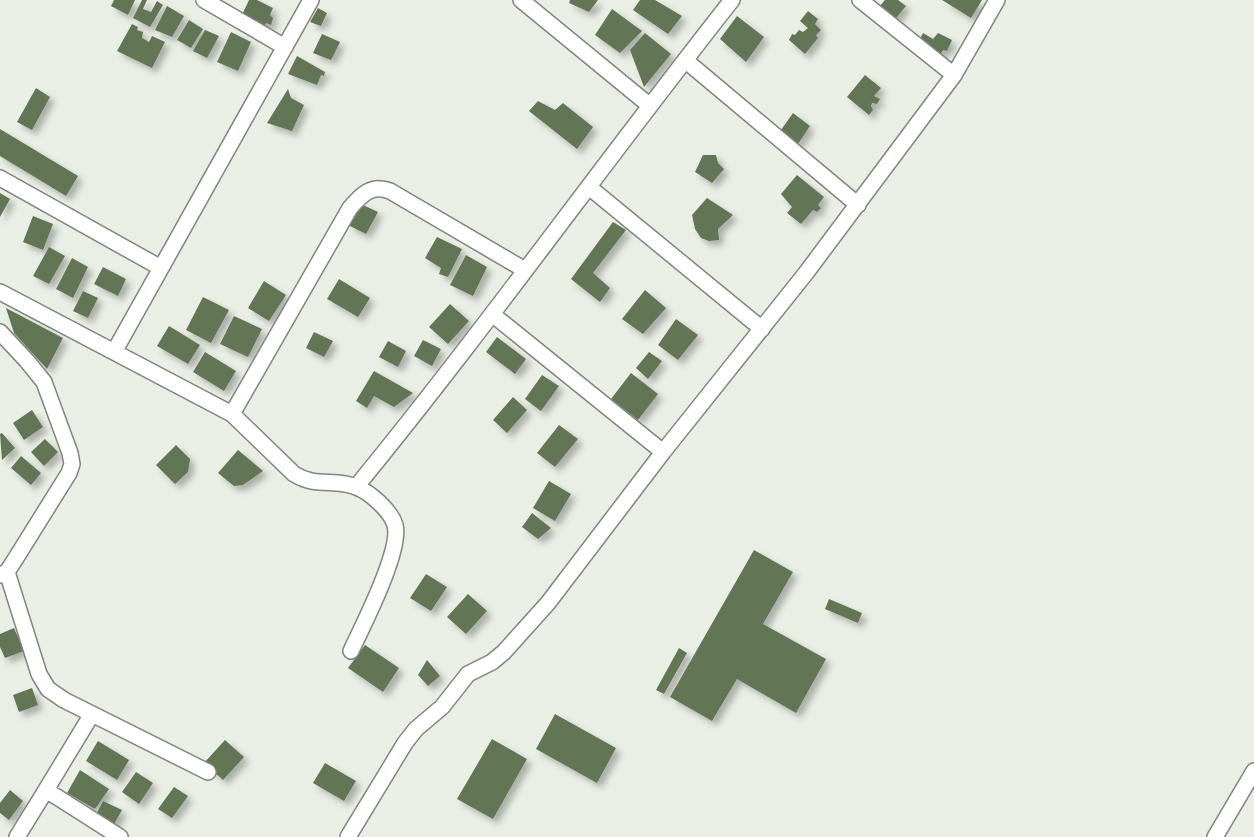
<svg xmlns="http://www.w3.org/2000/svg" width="1254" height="837" viewBox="0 0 1254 837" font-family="'IBM Plex Sans',sans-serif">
  <defs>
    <filter id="shadow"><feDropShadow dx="5" dy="5" stdDeviation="3" flood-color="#0004"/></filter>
  </defs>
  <rect width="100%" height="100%" fill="#eaefe6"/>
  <path fill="#627654" filter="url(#shadow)" d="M114,0h21l-7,15 -17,-9z
    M142,0h5l-4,9 8,3 6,-11 6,4 -13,22 -17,-9z
    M249,0h8l16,8 -3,7 3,3 -2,7 -5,-2 -4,7 -22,-11z
    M570,0h28l-9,12 -20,-9z
    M640,0h15l27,16 -14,18 -35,-24z
    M885,0h13l8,6 -13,16 -15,-14z
    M942,0h40l-11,18z
    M167,6l17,10 -12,21 -17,-7z
    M318,8l9,5 -6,13 -11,-4z
    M612,9l30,22 -22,22 -25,-18z
    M808,11l10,8 -3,5 6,6 -5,5 2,3 -13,16 -16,-14 3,-6 3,1 4,-5 4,2 5,-4 -8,-7z
    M737,16l27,21 -18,25 -26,-23z
    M189,20l14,9 -12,19 -14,-8z
    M132,24l6,3 -1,3 6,2 -1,6 7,4 3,-6 13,6 -13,26 -35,-17z
    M205,30l14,6 -12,22 -14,-7z
    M231,32l20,10 -13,29 -21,-9z
    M645,33l26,21 -27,33 -14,-37z
    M923,33l10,6 5,-6 14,7 -5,11 -4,-1 -4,7 -20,-16z
    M322,34l18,8 -9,18 -18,-7z
    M297,56l28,16 -1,4 -3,-1 -4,10 -29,-11z
    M865,75l16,13 -7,8 6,3 -3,5 -5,-1 -1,3 2,4 -4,5 -22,-18z
    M36,88l14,9 -18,33 -15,-8z
    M288,89l3,9 13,7 -12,26 -25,-8z
    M538,101l17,9 8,-7 30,24 -16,22 -48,-38z
    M793,113l17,13 -12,18 -17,-14z
    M0,129l78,47 -12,20 -66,-40z
    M703,155h13l2,8 6,6 -12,14 -17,-11z
    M797,175l27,22 -6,8 3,3 -4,4 -4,-2 -12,14 -14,-11 5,-6 -11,-13z
    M0,193l10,6 -10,18z
    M707,198l26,17 -15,14 1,11 -10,1 -8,-3 -6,-9 -3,-14z
    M361,204l17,8 -12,22 -18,-9z
    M33,216l20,8 -10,26 -20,-8z
    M613,222l13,8 -33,43 17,15 -10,14 -29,-23z
    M437,237l25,12 -14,28 -9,-3 2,-6 -16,-10z
    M49,247l16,9 -16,28 -16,-8z
    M466,255l21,12 -14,29 -23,-11z
    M72,258l16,9 -15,31 -17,-9z
    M103,267l23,12 -8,17 -24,-12z
    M339,279l31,19 -12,19 -31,-18z
    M264,281l22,14 -17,26 -21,-13z
    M645,290l21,18 -23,26 -21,-15z
    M83,291l15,7 -10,20 -15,-7z
    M203,297l26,13 -18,33 -25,-13z
    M450,304l19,17 -21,23 -19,-17z
    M6,308l57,30 -16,31 -33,-36z
    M234,316l28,13 -14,28 -28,-13z
    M676,319l22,16 -20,25 -20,-15z
    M169,326l31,19 -12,19 -31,-18z
    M314,332l19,9 -9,16 -18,-9z
    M497,337l29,22 -11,15 -29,-22z
    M423,340l18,9 -9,17 -18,-10z
    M388,341l18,10 -8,16 -19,-10z
    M205,352l31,19 -12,20 -31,-19z
    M649,352l13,9 -14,18 -12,-11z
    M374,371l39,22 -19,14 -20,-11 -7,12 -11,-7z
    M631,373l27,21 -20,26 -27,-21z
    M542,375l17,11 -18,25 -16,-12z
    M513,397l14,13 -20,23 -14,-13z
    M32,410l11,17 -19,13 -11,-17z
    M559,425l19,14 -23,28 -18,-14z
    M2,433l13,15 -13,12 -2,-26z
    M45,439l13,13 -14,14 -13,-14z
    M176,445l14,14 -2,13 -13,12 -19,-19z
    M238,450l25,21 -20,14 -9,1 -16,-13z
    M21,456l20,17 -10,12 -20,-17z
    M549,481l22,13 -16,27 -22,-13z
    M532,513l19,15 -13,11 -16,-12z
    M754,550l39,22 -30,52 63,35 -30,54 -59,-34 -25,42 -42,-24z
    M426,574l21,13 -16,24 -21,-13z
    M468,594l19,17 -21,23 -19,-17z
    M829,599l33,14 -4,10 -33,-14z
    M14,628l10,23 -19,7 -5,-11v-13z
    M365,645l34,23 -16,24 -35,-24z
    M679,648l8,5 -23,41 -8,-4z
    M427,660l13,16 -12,10 -10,-11z
    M32,688l6,17 -19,7 -6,-17z
    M555,714l61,34 -19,35 -61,-34z
    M492,739l35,20 -34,60 -36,-20z
    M225,740l19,17 -21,23 -19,-17z
    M98,741l31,19 -12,20 -31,-19z
    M325,763l31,18 -12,20 -31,-18z
    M80,770l29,19 -14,20 -28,-16z
    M136,772l17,11 -14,21 -17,-12z
    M174,787l14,9 -16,22 -14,-9z
    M10,790l13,11 -14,19 -9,-7v-10z
    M103,801l19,9 -9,16 -18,-9z"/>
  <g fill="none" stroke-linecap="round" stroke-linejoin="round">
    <defs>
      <path id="minor" d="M204,0l81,47
        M521,0l128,105
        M860,0l94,75
        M685,60l173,145
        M0,178l161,90
        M589,187l173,142
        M0,292l232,122 62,60c22,14 41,4 62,13 14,5 35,24 39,38 7,25 -33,102 -44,126
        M492,314l171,138
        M0,332l27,29 17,21 26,71 2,11 -3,9 -53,85 -9,14 -7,3
        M114,352l197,-352
        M232,414l118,-206c12,-14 22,-24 40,-17l135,79
        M356,487c130,-159 249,-326 376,-487
        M7,572l32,102 9,15 16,11 28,14 -46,76
        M92,714l116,58
        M17,837l29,-47 74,47
        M348,837l57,-94 11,-14 26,-22 26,-33 24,-12 12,-10 44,-49 115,-151 143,-179 148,-198 43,-75
        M1215,837l39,-66"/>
    </defs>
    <use href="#minor" stroke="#80857d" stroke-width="18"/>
    <use href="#minor" stroke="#fff" stroke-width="15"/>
  </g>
</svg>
